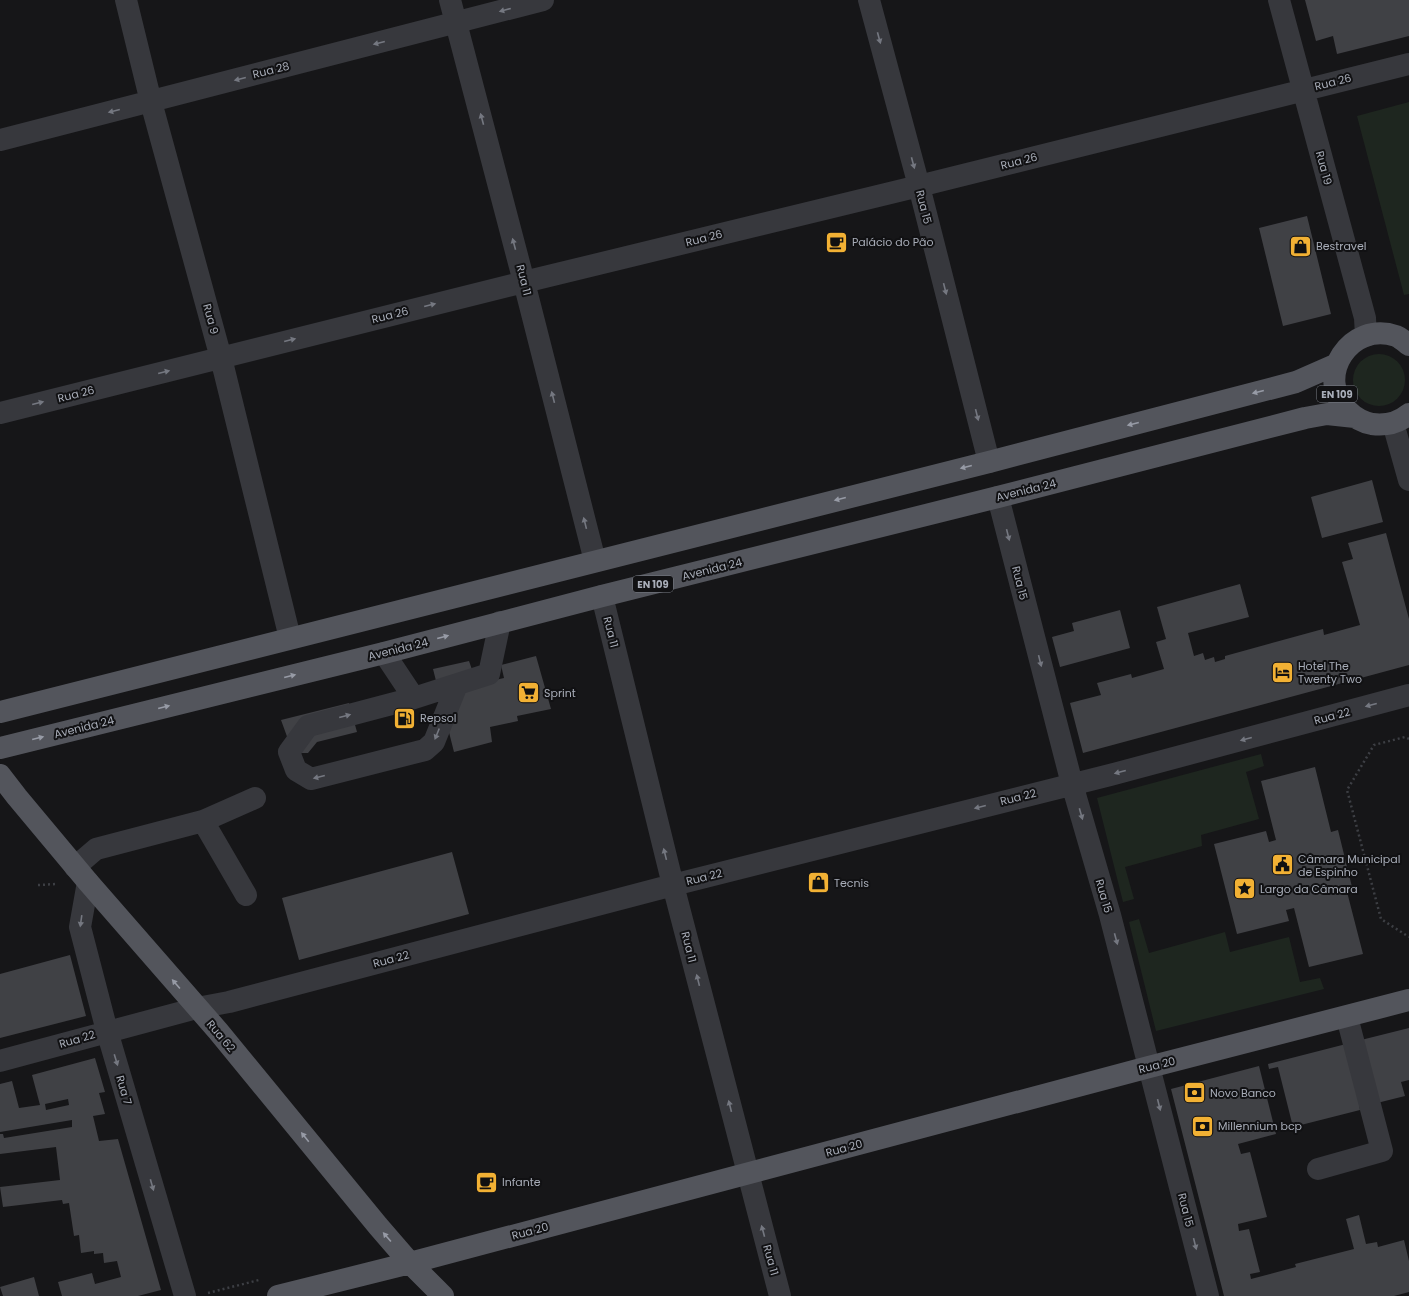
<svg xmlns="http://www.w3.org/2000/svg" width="1409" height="1296" viewBox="0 0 1409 1296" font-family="Poppins,sans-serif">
  <rect width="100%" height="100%" fill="#161618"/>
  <path fill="#1e261f" d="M1409,102v192l-5,1 -47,-179z
    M1353 380a26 26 0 1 1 52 0a26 26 0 1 1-52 0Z
    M1261,754l3,12 -18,6 13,47 -58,16 1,11 -77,21 9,32 -11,3 -26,-104z
    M1139,919l10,34 76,-21 5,20 59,-15 11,45 20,-4 4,11 -168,42 -27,-109z"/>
  <path fill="#404145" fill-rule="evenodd" d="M1305,0h104v36l-72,18 -4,-18 -17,5z
    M1307,216l24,98 -48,12 -24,-98z
    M1372,480l11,42 -61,16 -11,-41z
    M1386,533l23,86v46l-326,88 -13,-50 31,-8 -4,-12 34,-9 1,4 32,-9 -8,-27 10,-3 -9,-32 83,-23 9,33 -61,16 6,23 9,-3 2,7 9,-3 1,5 10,-3v-3l98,-27 1,6 36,-10 -18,-63 11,-3 -5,-16z
    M1120,610l10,38 -70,19 -8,-30 22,-6 -2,-8z
    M536,656l15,53 -34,7 1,5 -28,6 2,15 -38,10 -21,-83 36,-8 8,23 27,-6 -3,-13z
    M349,703l8,29 -40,10 -9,11h-15l-12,-33z
    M1315,767l16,65 7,-2 14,57 -6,1 17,66 -54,13 -15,-59 -8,2 3,11 -52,13 -23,-90 52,-13 3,11 7,-2 -15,-59z
    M452,852l17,62 -170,46 -17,-62z
    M70,955l16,61 -86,22v-64z
    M1409,1028v52l-8,2 4,14 -28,7 -16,-63z
    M1350,1043l10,67 -67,17 -15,-60 -9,2 -1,-5z
    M95,1058l10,34 -6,1 6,21 -12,2 6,25 19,-2 43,151 -23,6h-76l-4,-14 34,-9 3,11 26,-7 -4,-16 -13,2 -1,-10 -9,1v-3l-13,2 -2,-18 -5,1 -5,-33 -6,1 -1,-4 -59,7 -3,-20 60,-7 -4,-33 -56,7v-20h3l1,4 68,-11v-7l-72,12v-48l12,-3 7,27 21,-3 -8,-30zM68,1099l1,6 -23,5 -1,-6z
    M1259,1066l17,68 -38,10 3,10 9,-2 17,65 -29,7 1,7 10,-2 11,43 -10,2 1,5 45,-12 -1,-3 59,-15 -8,-30 13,-4 7,29 11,-2 1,5 26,-7 5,21v31l-15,4h-170l-53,-207z
    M34,1277l5,19h-36l-3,-9z"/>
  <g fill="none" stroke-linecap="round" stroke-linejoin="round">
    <path stroke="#3d3f44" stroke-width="2.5" stroke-dasharray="2 3" stroke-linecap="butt" d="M1409,739l-4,-2 -31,8 -27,45 34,129 28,18
      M38,885l19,-1
      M208,1293l51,-13"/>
    <path stroke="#37383d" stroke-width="22" d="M126,0l25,102 70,256 69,280
      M450,0l74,282 71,279
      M869,0l50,186 70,276
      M1279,0l86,318 1,18
      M0,140l543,-140
      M0,413l524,-131 395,-96 490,-122
      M1393,423l16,57
      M998,497l74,287 38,131 98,381
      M602,596l71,289 107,411
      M384,653l30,45 75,-24 11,-52
      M414,698l-106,28 -19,26 7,18 15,9 114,-29 9,-8 23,-57
      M203,821l43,74
      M75,867l21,-18 107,-28 52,-23
      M88,882l-8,45 27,104 78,265
      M0,1061l197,-53 32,-6 444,-117 437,-110 299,-80
      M1318,1169l64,-18 -35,-134"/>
    <path stroke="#53555c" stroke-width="22" d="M1409,345c-4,-3 -8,-7 -13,-9 -45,-16 -83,41 -48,75 7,7 14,11 24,13 14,2 26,-1 37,-10
      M0,712l989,-250 307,-80 41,-18
      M0,748l384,-95 218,-57 396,-99 307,-79 22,-4 28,3
      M0,775l17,22 71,85 130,149 160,195 32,37 33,33
      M278,1296l132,-33 739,-196 260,-67"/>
  </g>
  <defs><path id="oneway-solid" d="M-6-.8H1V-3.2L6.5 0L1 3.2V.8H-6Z"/></defs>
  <g fill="#757881">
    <use href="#oneway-solid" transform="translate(505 10) rotate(165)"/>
    <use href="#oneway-solid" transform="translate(879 38) rotate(75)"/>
    <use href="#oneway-solid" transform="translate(379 43) rotate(166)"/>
    <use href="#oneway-solid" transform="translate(240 79) rotate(166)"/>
    <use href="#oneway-solid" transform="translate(114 111) rotate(166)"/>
    <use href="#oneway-solid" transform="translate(482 119) rotate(-105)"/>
    <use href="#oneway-solid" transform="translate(913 163) rotate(75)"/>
    <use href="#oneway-solid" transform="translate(514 244) rotate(-105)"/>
    <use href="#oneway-solid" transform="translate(945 289) rotate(76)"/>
    <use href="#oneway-solid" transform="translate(430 305) rotate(-14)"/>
    <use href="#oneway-solid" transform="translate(290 340) rotate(-14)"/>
    <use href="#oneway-solid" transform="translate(164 372) rotate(-14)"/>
    <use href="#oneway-solid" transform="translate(553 397) rotate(-104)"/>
    <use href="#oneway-solid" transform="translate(38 403) rotate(-14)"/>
    <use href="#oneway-solid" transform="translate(977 415) rotate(76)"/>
    <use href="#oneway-solid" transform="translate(585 523) rotate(-104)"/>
    <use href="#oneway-solid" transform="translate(1008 535) rotate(76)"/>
    <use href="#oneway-solid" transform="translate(1040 661) rotate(76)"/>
    <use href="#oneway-solid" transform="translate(1371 705) rotate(165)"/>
    <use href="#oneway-solid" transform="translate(345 716) rotate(-15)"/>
    <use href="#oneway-solid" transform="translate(437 734) rotate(112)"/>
    <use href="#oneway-solid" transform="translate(1246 739) rotate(165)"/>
    <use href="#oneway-solid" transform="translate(1120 772) rotate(165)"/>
    <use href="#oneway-solid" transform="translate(319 777) rotate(166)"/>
    <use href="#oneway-solid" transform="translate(980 807) rotate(166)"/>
    <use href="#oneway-solid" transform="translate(1081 814) rotate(74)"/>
    <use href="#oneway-solid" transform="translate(665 854) rotate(-104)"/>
    <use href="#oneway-solid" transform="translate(81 921) rotate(98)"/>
    <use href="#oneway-solid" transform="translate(1116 939) rotate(75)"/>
    <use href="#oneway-solid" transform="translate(698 980) rotate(-104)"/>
    <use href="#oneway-solid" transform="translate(116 1060) rotate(73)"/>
    <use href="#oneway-solid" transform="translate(1159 1105) rotate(76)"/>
    <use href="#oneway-solid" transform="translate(730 1106) rotate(-104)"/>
    <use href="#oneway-solid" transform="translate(152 1185) rotate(74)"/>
    <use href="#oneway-solid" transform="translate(763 1231) rotate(-105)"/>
    <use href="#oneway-solid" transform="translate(1195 1244) rotate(76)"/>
  </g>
  <g fill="#979ba6">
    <use href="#oneway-solid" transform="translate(1258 392) rotate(166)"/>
    <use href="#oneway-solid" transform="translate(1133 424) rotate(166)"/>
    <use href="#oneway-solid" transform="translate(966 467) rotate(166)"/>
    <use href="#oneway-solid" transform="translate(840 499) rotate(166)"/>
    <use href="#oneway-solid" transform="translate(443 637) rotate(-15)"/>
    <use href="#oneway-solid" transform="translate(290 676) rotate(-14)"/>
    <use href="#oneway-solid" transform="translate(164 707) rotate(-14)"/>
    <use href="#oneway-solid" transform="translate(38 738) rotate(-14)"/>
    <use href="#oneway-solid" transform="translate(176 984) rotate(-131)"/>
    <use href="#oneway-solid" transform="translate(305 1137) rotate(-129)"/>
    <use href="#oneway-solid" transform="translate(387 1237) rotate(-131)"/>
  </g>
  <defs>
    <symbol id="cafe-square" viewBox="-11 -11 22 22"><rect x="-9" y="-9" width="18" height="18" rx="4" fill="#f2b134" stroke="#111113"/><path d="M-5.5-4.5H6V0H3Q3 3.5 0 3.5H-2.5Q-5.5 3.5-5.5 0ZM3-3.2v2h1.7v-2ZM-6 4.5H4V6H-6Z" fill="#111"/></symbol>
    <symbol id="shop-square" viewBox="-11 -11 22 22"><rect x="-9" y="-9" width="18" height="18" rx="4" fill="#f2b134" stroke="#111113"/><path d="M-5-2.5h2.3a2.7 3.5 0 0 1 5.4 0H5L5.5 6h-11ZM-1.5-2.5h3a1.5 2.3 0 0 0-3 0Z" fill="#111"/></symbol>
    <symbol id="hotel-square" viewBox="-11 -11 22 22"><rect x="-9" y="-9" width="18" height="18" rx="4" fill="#f2b134" stroke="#111113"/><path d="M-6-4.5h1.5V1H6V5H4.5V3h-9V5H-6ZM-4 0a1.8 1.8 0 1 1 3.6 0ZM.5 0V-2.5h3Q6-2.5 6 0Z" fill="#111"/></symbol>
    <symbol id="supermarket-square" viewBox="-11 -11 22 22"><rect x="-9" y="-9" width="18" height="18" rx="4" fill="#f2b134" stroke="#111113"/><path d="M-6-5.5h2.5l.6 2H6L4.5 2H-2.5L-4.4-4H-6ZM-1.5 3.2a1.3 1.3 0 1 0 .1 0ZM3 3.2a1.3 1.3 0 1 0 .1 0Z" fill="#111"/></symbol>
    <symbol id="fuel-square" viewBox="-11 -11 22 22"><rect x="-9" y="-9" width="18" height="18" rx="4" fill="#f2b134" stroke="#111113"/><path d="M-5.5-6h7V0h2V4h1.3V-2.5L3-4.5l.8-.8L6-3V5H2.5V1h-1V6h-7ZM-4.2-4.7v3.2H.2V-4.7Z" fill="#111"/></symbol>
    <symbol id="civic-square" viewBox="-11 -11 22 22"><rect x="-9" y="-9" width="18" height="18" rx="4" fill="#f2b134" stroke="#111113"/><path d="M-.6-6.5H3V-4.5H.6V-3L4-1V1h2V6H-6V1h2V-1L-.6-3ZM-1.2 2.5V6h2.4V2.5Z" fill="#111"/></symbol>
    <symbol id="sight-square" viewBox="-11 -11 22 22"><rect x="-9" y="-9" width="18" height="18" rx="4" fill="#f2b134" stroke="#111113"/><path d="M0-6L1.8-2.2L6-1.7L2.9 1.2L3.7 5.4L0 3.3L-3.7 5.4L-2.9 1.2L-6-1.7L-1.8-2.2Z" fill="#111"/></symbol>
    <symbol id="bank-square" viewBox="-11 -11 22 22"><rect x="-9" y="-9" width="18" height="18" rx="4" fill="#f2b134" stroke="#111113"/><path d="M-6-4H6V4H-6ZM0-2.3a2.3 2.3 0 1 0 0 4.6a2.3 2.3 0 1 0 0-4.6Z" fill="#111"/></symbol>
  </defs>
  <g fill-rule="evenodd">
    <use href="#cafe-square" x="824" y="230" width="25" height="25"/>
    <use href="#shop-square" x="1288" y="234" width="25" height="25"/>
    <use href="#hotel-square" x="1270" y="660" width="25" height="25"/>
    <use href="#supermarket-square" x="516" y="680" width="25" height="25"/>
    <use href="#fuel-square" x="392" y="706" width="25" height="25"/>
    <use href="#civic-square" x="1270" y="852" width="25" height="25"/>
    <use href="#shop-square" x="806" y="870" width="25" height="25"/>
    <use href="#sight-square" x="1232" y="876" width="25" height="25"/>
    <use href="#bank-square" x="1182" y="1080" width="25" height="25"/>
    <use href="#bank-square" x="1190" y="1114" width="25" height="25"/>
    <use href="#cafe-square" x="474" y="1170" width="25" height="25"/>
  </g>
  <g text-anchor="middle" stroke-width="4" stroke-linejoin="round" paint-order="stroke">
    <g fill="#111113" stroke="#7b7e86" stroke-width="1">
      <rect x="1317" y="386" width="40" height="16" rx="3"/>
      <rect x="633" y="576" width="40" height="16" rx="3"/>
    </g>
    <g font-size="10" font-weight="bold" fill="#a8adb8">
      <text x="1337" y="398">EN 109</text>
      <text x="653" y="588">EN 109</text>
    </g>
    <g font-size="11" fill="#a8adb8" stroke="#111113">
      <text transform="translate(271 70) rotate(-14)" y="4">Rua 28</text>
      <text transform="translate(1333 82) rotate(-14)" y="4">Rua 26</text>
      <text transform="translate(1019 161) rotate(-14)" y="4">Rua 26</text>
      <text transform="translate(1324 168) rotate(75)" y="4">Rua 19</text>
      <text transform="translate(924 207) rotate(76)" y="4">Rua 15</text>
      <text transform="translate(704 238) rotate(-14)" y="4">Rua 26</text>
      <text transform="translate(524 280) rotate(76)" y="4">Rua 11</text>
      <text transform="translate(390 315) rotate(-14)" y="4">Rua 26</text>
      <text transform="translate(211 319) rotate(75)" y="4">Rua 9</text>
      <text transform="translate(76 394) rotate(-14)" y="4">Rua 26</text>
      <text transform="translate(1026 490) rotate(-14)" y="4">Avenida 24</text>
      <text transform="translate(712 569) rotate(-14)" y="4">Avenida 24</text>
      <text transform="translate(1020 583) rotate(76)" y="4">Rua 15</text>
      <text transform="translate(611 632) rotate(76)" y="4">Rua 11</text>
      <text transform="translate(398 649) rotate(-14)" y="4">Avenida 24</text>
      <text transform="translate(1332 716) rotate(-15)" y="4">Rua 22</text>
      <text transform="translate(84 727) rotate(-14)" y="4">Avenida 24</text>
      <text transform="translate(1018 797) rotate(-14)" y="4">Rua 22</text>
      <text transform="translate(704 877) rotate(-14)" y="4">Rua 22</text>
      <text transform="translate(1104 896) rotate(74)" y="4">Rua 15</text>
      <text transform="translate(689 947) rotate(76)" y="4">Rua 11</text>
      <text transform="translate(391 959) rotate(-15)" y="4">Rua 22</text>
      <text transform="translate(221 1036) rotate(50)" y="4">Rua 62</text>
      <text transform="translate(77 1039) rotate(-16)" y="4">Rua 22</text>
      <text transform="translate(1157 1065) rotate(-14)" y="4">Rua 20</text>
      <text transform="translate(124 1090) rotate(74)" y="4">Rua 7</text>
      <text transform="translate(844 1148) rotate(-15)" y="4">Rua 20</text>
      <text transform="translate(1186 1210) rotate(76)" y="4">Rua 15</text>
      <text transform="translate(530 1231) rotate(-15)" y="4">Rua 20</text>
      <text transform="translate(771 1260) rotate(75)" y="4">Rua 11</text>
    </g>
    <g font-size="11" fill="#a8adb8" stroke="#111113" text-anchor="start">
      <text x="852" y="246">Palácio do Pão</text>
      <text x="1316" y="250">Bestravel</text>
      <text x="1298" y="670">Hotel The<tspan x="1298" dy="13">Twenty Two</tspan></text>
      <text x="544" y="697">Sprint</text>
      <text x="420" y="722">Repsol</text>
      <text x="1298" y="863">Câmara Municipal<tspan x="1298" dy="13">de Espinho</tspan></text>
      <text x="834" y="887">Tecnis</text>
      <text x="1260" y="893">Largo da Câmara</text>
      <text x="1210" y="1097">Novo Banco</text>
      <text x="1218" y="1130">Millennium bcp</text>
      <text x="502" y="1186">Infante</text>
    </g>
  </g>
</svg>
